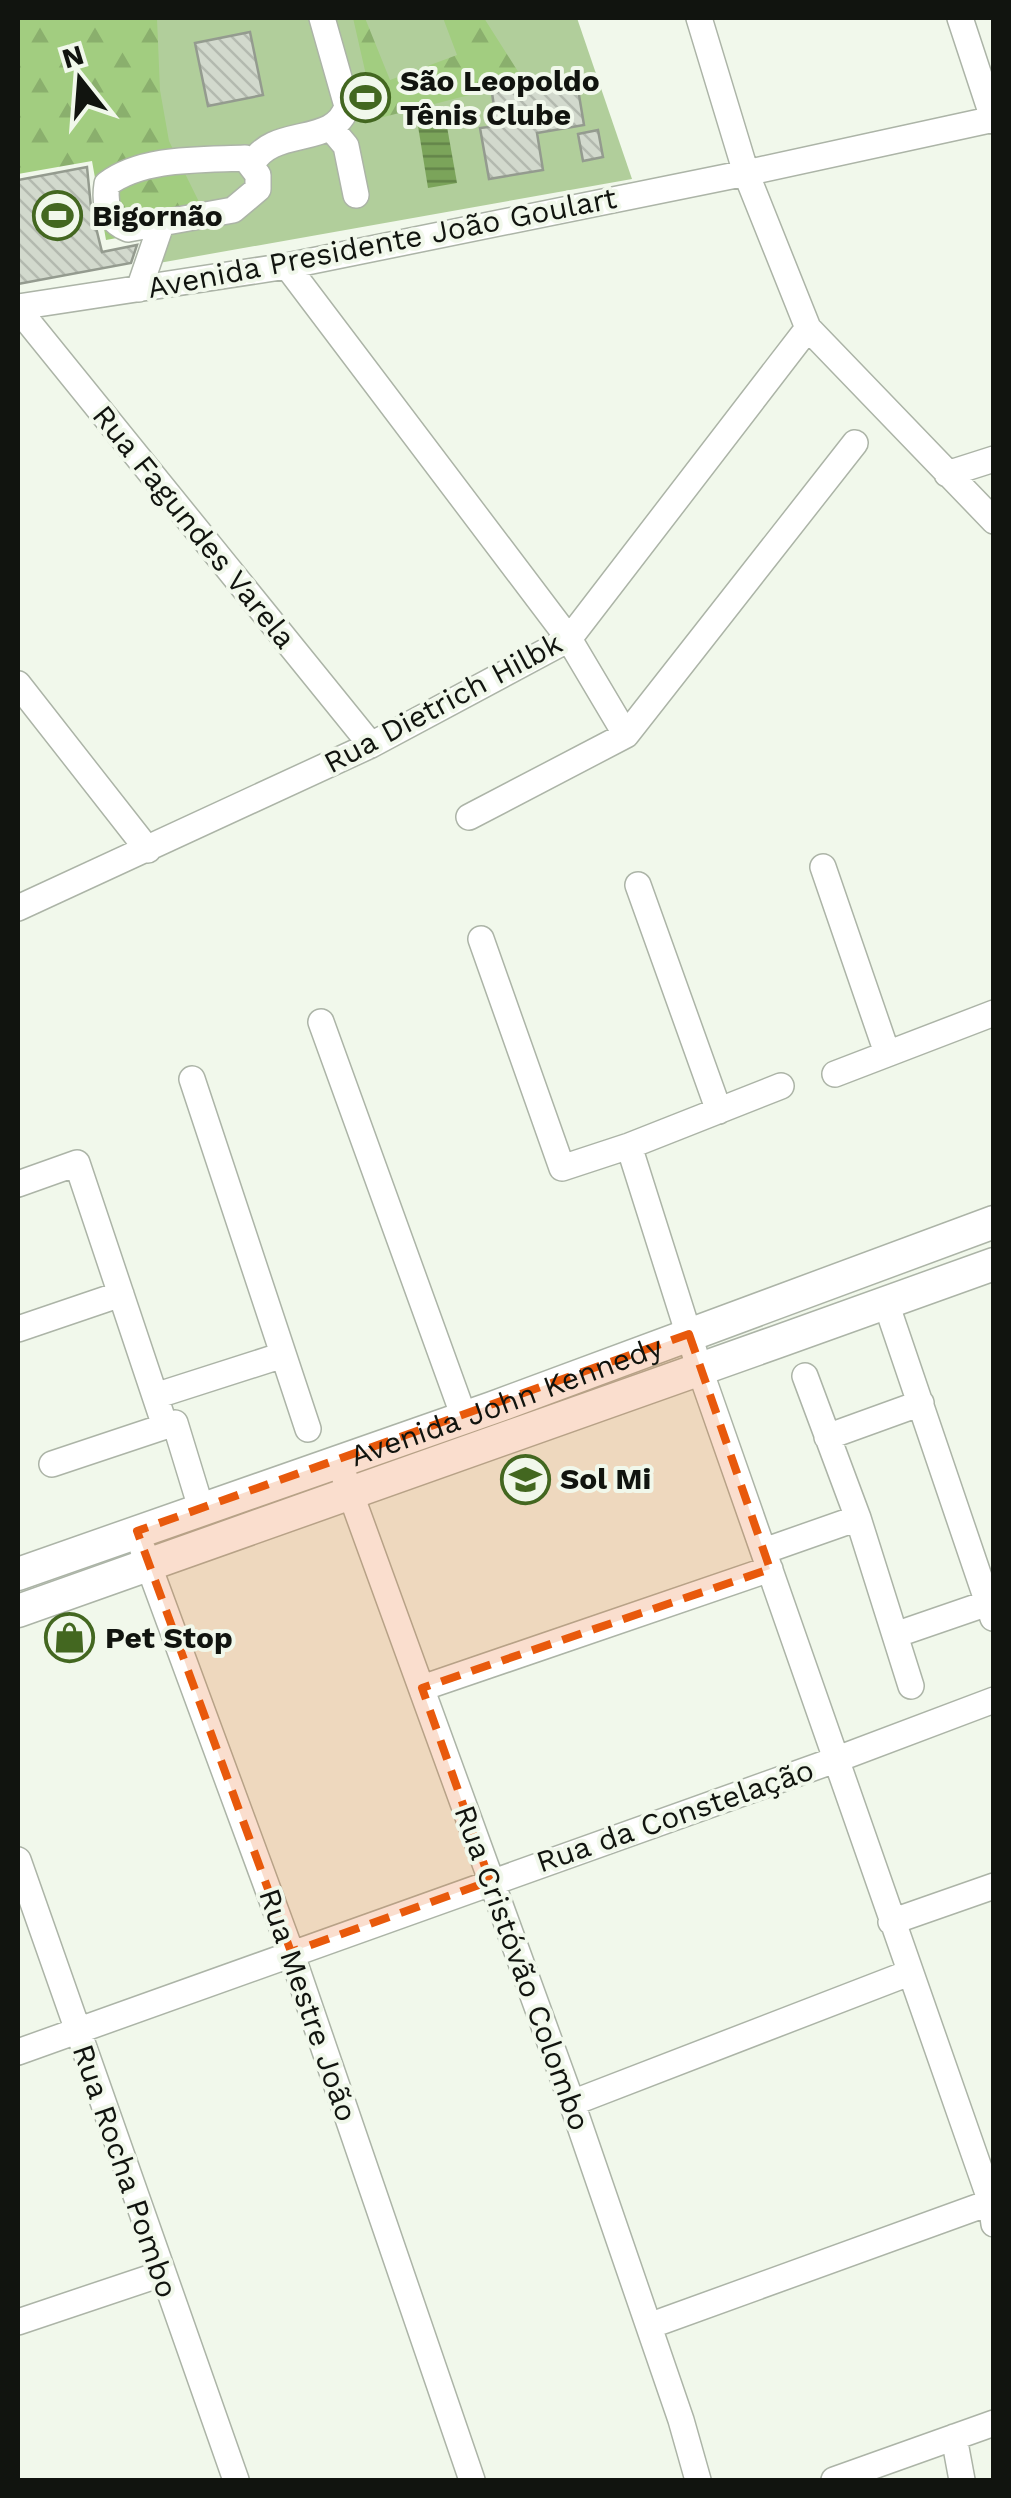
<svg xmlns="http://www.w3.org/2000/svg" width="1011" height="2498" viewBox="0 0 1011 2498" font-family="'Work Sans',sans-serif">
  <defs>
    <pattern id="forest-firs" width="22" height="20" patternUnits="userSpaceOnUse" patternTransform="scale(2.5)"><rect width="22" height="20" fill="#a2cd80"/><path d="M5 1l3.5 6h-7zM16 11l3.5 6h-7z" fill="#8aaf6d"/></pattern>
    <pattern id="water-rules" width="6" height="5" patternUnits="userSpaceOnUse" patternTransform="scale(2.5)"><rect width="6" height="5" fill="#7ba45a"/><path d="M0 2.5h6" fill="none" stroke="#638449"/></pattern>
    <pattern id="building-back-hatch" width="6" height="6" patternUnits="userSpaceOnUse" patternTransform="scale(2.5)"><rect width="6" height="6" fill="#d2d9cd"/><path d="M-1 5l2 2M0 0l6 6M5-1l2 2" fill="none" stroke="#b3b9af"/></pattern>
  </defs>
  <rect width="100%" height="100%" fill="#f1f8eb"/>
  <path fill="#b1ce9b" d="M109,18h468l55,161 -473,84z"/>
  <path fill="url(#forest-firs)" d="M18,18h139l3,72 9,51 34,69 -4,13 -93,17 -14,-79 -74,13z
    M353,18h12l25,62 67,-25 -14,-37h41l40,63 -148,38z"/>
  <path fill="url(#water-rules)" d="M446,121l11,62 -29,5 -10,-62z"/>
  <path fill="url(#building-back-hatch)" stroke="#949b8f" stroke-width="2.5" d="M250,32l13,63 -55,11 -13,-63z
    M577,83l7,42 -47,8 6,37 -54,9 -9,-51 17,-2 -5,-33 34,-6 1,4z
    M598,130l5,27 -20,4 -5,-27z
    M87,167l4,40 11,45 35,-7 -6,18 -113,21v-104z"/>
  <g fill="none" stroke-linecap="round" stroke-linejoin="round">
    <defs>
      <path id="minor" d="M699,18l47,155 62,155 186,193
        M960,18l34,103
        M331,128l15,18 10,49
        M245,158l13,17v14l-25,21 -105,19c-20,-8 -24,-25 -21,-45 36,-27 94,-24 138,-26z
        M252,164c21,-39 83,-16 95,-58l-25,-88
        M287,266l282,373 57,96
        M139,289l23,-67
        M18,307l269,-41 459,-93 248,-54
        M18,309l353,436
        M947,474l47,-15
        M18,684l130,166
        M469,817l157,-82 229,-292
        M823,867l64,186
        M638,885l81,226
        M18,908l353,-163 198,-106 239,-311
        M481,939l81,229 67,-22 152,-60
        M321,1022l143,395
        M835,1074l159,-61
        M192,1079l116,350
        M629,1146l71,224 291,832 3,22
        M18,1184l59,-21 88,263
        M886,1303l102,300
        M18,1329l103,-35
        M805,1376l53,142
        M155,1396l128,-41
        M827,1437l94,-34
        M338,1459l234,644 109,317 17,60
        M52,1464l123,-41 26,85
        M143,1550l148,402 181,528
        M764,1551l94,-33 53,168
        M895,1635l93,-32 5,15
        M422,1688l348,-119
        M18,1860l218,620
        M891,1922l103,-36
        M18,2052l817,-292 159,-60
        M572,2103l337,-130
        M18,2322l143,-48
        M649,2326l345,-125
        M954,2437l8,43
        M834,2480l160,-57"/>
      <g id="major">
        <path id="s1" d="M18,1574l474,-166 502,-186"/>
        <path d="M18,1611c325,-115 651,-230 976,-347"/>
      </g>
    </defs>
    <use href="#minor" stroke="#acb4a7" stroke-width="28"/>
    <use href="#major" stroke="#acb4a7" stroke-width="35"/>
    <use href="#minor" stroke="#fff" stroke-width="25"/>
    <use href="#major" stroke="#fff" stroke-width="32"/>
  </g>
  <path fill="#e8590c" fill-opacity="0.2" stroke="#e8590c" stroke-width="8" stroke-dasharray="20 12" stroke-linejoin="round" d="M689,1334l81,235 -348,119 68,193 -199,71 -154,-421z"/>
  <defs>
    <symbol id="stadium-ring" viewBox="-11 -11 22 22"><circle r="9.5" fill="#f1f8eb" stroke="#436720" stroke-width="1.5"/><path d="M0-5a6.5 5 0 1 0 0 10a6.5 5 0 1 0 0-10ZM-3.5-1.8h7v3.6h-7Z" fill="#436720"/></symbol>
    <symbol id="school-ring" viewBox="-11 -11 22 22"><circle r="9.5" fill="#f1f8eb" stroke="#436720" stroke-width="1.5"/><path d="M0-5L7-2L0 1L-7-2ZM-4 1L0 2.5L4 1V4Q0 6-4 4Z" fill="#436720"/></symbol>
    <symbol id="shop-ring" viewBox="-11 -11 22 22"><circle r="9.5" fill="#f1f8eb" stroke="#436720" stroke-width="1.5"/><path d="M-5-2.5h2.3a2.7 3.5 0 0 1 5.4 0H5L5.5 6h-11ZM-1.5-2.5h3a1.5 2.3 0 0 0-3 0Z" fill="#436720"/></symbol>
  </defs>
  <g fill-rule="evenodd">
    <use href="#stadium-ring" x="338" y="70" width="55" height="55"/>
    <use href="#stadium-ring" x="30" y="188" width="55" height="55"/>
    <use href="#school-ring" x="498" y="1452" width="55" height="55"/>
    <use href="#shop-ring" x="42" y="1610" width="55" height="55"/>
  </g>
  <g text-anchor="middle" stroke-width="8" stroke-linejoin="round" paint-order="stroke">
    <g font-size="30" font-weight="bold" fill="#11140f" stroke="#f1f8eb" text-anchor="start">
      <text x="400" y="91">São Leopoldo<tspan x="400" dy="34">Tênis Clube</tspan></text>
      <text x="92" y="226">Bigornão</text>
      <text x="560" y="1489">Sol Mi</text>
      <text x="105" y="1648">Pet Stop</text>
    </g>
    <g font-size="30" fill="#11140f" stroke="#f1f8eb">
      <text transform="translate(382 243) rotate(-11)" y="10">Avenida Presidente João Goulart</text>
      <text transform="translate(194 527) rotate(51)" y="10">Rua Fagundes Varela</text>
      <text transform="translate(443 703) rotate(-28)" y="10">Rua Dietrich Hilbk</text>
      <text dy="10" stroke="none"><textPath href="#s1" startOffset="518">Avenida John Kennedy</textPath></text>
      <text transform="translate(675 1816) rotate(-19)" y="10">Rua da Constelação</text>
      <text transform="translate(522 1968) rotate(70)" y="10">Rua Cristóvão Colombo</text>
      <text transform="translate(308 2005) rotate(71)" y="10">Rua Mestre João</text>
      <text transform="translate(125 2171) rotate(71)" y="10">Rua Rocha Pombo</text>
    </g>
  </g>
  <rect width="1011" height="2498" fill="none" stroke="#11140f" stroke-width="40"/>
  <g transform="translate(80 80) rotate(343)" stroke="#f1f8eb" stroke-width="8" paint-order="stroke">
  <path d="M0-8L18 38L0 25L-18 38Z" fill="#11140f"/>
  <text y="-15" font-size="28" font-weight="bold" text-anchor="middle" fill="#11140f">N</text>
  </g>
</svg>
